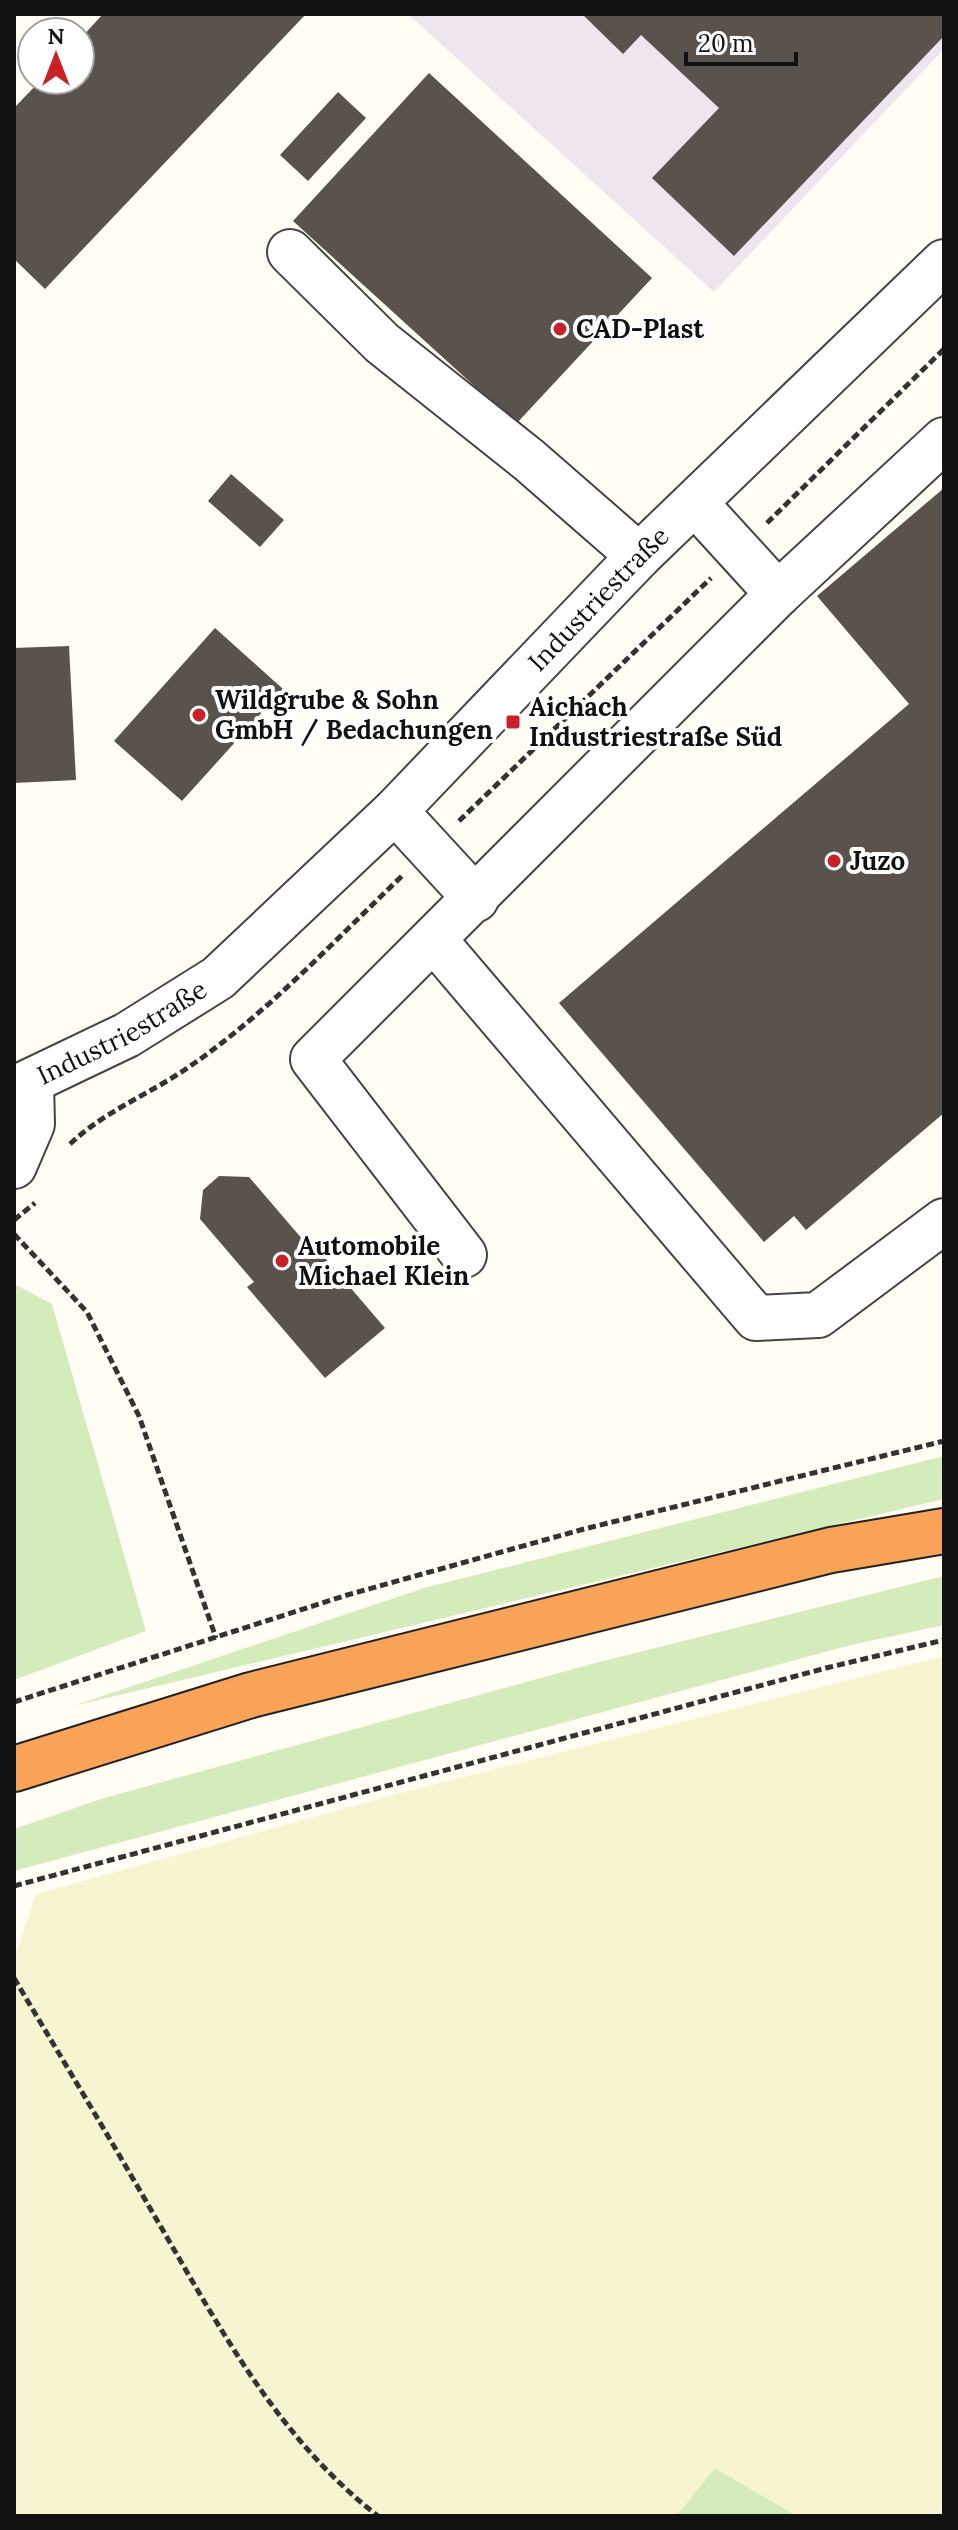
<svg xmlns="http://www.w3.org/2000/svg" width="958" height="2530" viewBox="0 0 958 2530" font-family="Lora,serif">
  <rect width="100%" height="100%" fill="#fffdf4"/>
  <path fill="#eee5ef" d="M408,14h536v35l-230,243z"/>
  <path fill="#f7f4d2" d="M944,1656v860h-147l-81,-48 -40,48h-662v-556l22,-66 364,-101z"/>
  <path fill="#d4ecbb" d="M14,1284l38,20 94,327 -132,49z
    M944,1456v43l-871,207 351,-118z
    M944,1576v49l-93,20 -837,226v-42l90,-31 495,-136z
    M715,2468l82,48h-121z"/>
  <path fill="#5a524c" d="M103,14h203l-261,275 -31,-30v-151l27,-28h39v-41z
    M582,14h362v22l-210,220 -82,-78 67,-70 -78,-73 -18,19z
    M429,73l223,205 -136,146 -223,-203z
    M338,92l28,26 -58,63 -28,-26z
    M231,474l53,46 -24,27 -52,-46z
    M944,488v625l-138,117 -12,-14 -30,26 -205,-239 350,-299 -92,-108z
    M215,628l68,61 -101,112 -68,-60z
    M69,646l7,134 -62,3v-135z
    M219,1176l30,1 54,63 4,-3 78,91 -60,50 -78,-91 7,-5 -54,-63 3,-29z"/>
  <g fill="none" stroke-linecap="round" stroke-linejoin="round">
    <defs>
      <g id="minor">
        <path d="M290,252l92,91 147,117 110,96"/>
        <path d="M695,503l83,91 166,-154"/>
        <path d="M395,811l81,88"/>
        <path d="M435,941l321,377 62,-3 126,-94"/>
        <path id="s1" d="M14,1089l113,-54 91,-57 177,-167 244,-255 305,-294"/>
        <path d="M14,1166l18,-42 -1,-41"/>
        <path d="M464,1255l-151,-196 465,-465"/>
      </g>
      <path id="highway" d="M14,1769l237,-74 580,-145 113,-19"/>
    </defs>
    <use href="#minor" stroke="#444" stroke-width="48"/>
    <use href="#highway" stroke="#222" stroke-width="48"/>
    <path stroke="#333" stroke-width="5" stroke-dasharray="8 4" stroke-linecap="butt" d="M767,523l177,-174
      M459,821l252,-243
      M70,1144c34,-32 75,-48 113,-73 82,-55 149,-128 220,-196
      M14,1220l21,-17
      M14,1234l73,78 52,104 77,222
      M14,1702l333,-107 237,-66 360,-88
      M14,1886l812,-218 118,-28
      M14,1978c47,79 94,157 140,237 63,108 123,223 224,301"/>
    <use href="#minor" stroke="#fff" stroke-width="44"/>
    <use href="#highway" stroke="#f9a358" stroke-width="44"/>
  </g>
  <g fill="#c82128" stroke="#fff" stroke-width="3">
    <circle cx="560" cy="329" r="8"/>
    <circle cx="199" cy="715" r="8"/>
    <rect x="505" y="714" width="16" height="16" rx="4"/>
    <circle cx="834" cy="861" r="8"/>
    <circle cx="282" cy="1261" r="8"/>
  </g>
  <g text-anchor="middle" stroke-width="8" stroke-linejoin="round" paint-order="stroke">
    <g font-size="26" font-weight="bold" fill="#111" stroke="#fff" text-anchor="start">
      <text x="576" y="338">CAD-Plast</text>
      <text x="215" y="709">Wildgrube &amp; Sohn<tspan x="215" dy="30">GmbH / Bedachungen</tspan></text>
      <text x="529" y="716">Aichach<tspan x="529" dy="30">Industriestraße Süd</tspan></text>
      <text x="850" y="870">Juzo</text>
      <text x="298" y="1255">Automobile<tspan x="298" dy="30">Michael Klein</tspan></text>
    </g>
    <g font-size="26" fill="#111" stroke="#fff">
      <text dy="9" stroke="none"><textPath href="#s1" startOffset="770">Industriestraße</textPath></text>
      <text dy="9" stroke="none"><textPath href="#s1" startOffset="122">Industriestraße</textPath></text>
    </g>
  </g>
  <rect width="958" height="2530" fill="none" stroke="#111111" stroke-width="32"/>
  <g transform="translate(56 56)"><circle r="38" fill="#ffffff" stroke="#a0a0a0" stroke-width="2"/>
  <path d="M0-6L14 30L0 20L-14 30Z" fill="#c82128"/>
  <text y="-12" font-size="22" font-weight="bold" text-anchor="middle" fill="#111111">N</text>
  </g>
  <path d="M686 52v12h110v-12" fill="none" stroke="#111111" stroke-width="4"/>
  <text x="698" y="52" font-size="24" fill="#111111" stroke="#ffffff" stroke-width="6" paint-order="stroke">20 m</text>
</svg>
